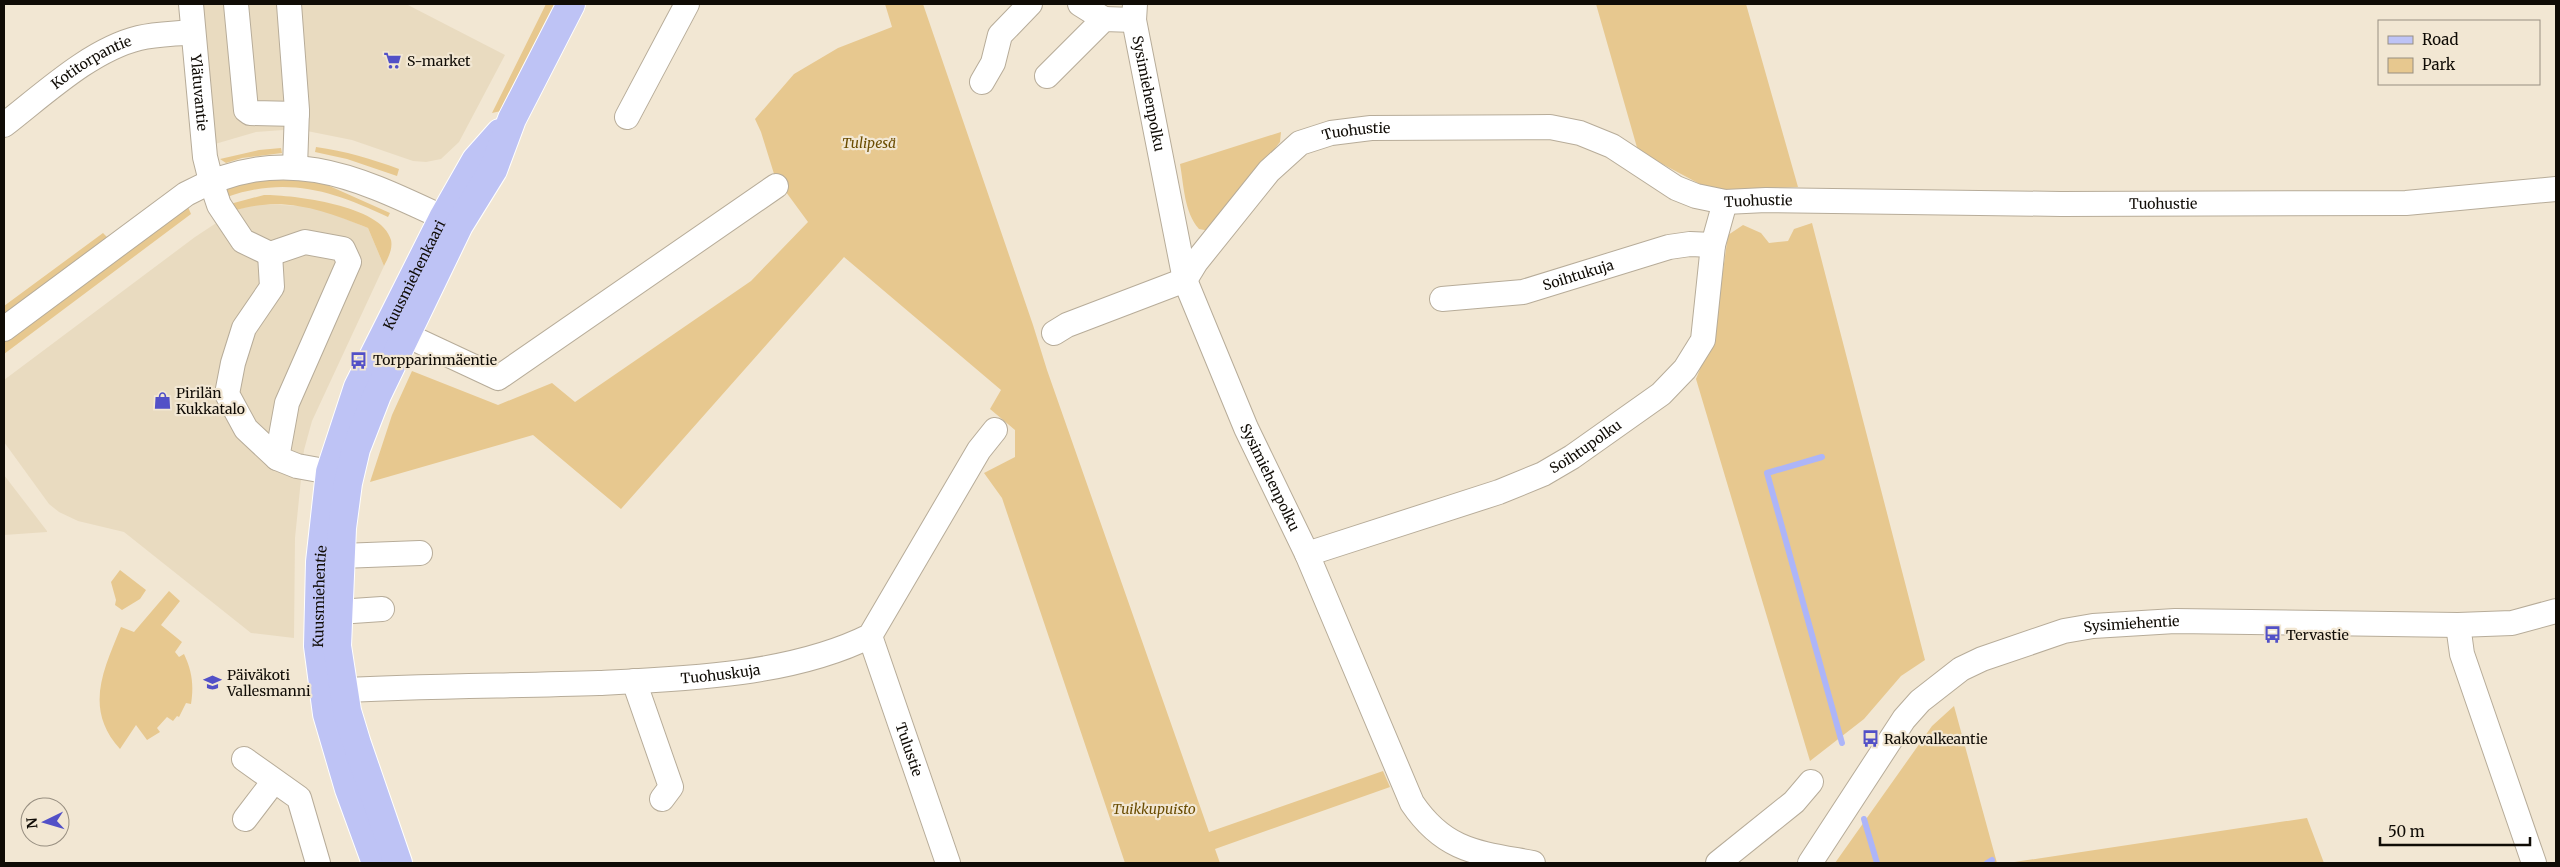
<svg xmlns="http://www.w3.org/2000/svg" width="2560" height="867" viewBox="0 0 2560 867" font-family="Merriweather,serif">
  <rect width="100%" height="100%" fill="#f2e7d3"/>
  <path fill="#e9dbc0" d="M202,4h204l99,51 -46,87 -18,17 -15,3 -13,-1 -61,-21 -55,-11 -41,3 -41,12z
    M256,204l48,2 19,4 45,18 16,38 -72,155 -8,29 -9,88 -1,100 -43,-5 -127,-101 -46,-11 -19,-9 -10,-8 -45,-62v-62l191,-143 41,-27z
    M4,475l43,56v1l-43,3z"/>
  <path fill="#e7c88f" d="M546,4h10l-55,107 -9,2z
    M885,4h38l110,321 14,45 162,462 174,-61 7,16 -175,62 5,14h-95l-123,-365 -18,-25 31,-16v-27l-25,-21 11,-19 -157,-133 -223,252 -88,-74 -163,47 22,-67 20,-44 86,34 54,-22 23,19 176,-121 57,-59 -33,-45 -14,-45 -6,-13 39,-45 44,-26 54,-21z
    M1596,4h150l52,183 -87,3 -73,-39z
    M1281,132l-1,10 -70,89 -11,-2c-15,-17 -15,-43 -19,-65z
    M316,147c29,4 56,12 83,22l-2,7 -50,-17 -32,-7z
    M281,148l1,5 -40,5 -16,5 -6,-4 39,-9z
    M274,177l51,7 65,29 -2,4c-55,-26 -101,-41 -161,-20l-3,-8z
    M264,195c29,0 118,10 127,45 2,9 -3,18 -7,26l-16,-38c-46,-18 -82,-32 -132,-18l-6,-6z
    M188,207l3,7 -187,140v-12z
    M1812,223l113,437 -24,16 -37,43 -54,42 -114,-382c20,-46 25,-95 32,-144l15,-10 18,8 8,10 19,-2 6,-12z
    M103,233l5,5 -104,77v-9z
    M120,570l26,20 -6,9 -18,11 -7,-5 1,-5 -5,-18z
    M169,591l11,10 -19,24 21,17 -7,10 4,5 5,-3c8,17 10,31 7,50l-5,-1 -7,14 -2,-1 -4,5 -6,-4 -10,11 3,4 -13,8 -11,-15 -16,24c-36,-40 -17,-78 1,-122l13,5z
    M1954,706l43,157h-162l97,-137z
    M2307,818l17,45h-316z"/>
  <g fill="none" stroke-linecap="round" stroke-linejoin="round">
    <path stroke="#adb5f8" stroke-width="6" d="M1822,457l-55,16 75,270
      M1864,819l13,44
      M1987,863l5,-3"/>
    <defs>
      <g id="minor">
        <path id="s1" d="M191,4l14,153 6,24 8,24 24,36 27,13 35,-12 38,7 6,13 -62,141 -10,55"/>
        <path d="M236,4l10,106 4,3 47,1"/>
        <path d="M289,4l8,106 -2,57"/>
        <path d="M1080,4l24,15"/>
        <path id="s2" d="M1135,4l-1,16 51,260 61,148 61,126 105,249c33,49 67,50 121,60"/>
        <path d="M1047,76l57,-57 30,1"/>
        <path d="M982,82l11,-19 7,-28 30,-31"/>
        <path d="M627,117l60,-113"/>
        <path id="s3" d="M4,125c39,-30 86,-75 135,-87 17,-4 36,-4 54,-6"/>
        <path d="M270,254l2,33 -28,41 -11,35 -6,31 19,35 31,29 20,8 33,6"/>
        <path id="s4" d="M1442,299l81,-7 146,-45 21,-3 23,1"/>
        <path d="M4,329l182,-135c103,-56 178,-13 273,31"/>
        <path id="s5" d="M1054,333l13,-8 118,-45 11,-18 73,-91 31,-28 31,-10 40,-5 179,-1 30,6 32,13 64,42 20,8 29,6 41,-2 295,4 345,-1 150,-14"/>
        <path d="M406,335l92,43 278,-192"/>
        <path id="s6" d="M1307,554l192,-62 44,-18 29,-17 89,-63 24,-25 18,-29 10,-95 12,-43"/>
        <path d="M341,556l79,-3"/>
        <path d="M338,612l44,-3"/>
        <path d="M2458,625l4,29 72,209"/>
        <path id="s7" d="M870,636l78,227"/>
        <path d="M634,681l37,106 -9,12"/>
        <path id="s8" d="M326,691c91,-5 182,-5 273,-8 87,-4 193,-8 271,-47l109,-186 16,-20"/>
        <path d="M244,759l55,39 19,65"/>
        <path d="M245,819l29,-38"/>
        <path d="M1718,863l76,-61 17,-20"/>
        <path id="s9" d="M1810,863l94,-144 16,-18 41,-32 21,-10 82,-28 29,-5 82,-5 283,4 54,-2 44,-12"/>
      </g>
      <g id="major">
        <path id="s10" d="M376,863l-27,-74 -22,-75 -9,-68 2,-84 10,-90 28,-85 85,-169 33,-58 24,-27"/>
        <path d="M398,863l-41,-119 -10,-33 -10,-65 5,-118 6,-45 8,-34 21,-54 82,-170 34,-55 19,-51 59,-115"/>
      </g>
    </defs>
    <use href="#minor" stroke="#b7ac99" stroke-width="26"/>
    <use href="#major" stroke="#fff" stroke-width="30"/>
    <use href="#minor" stroke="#fff" stroke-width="24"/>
    <use href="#major" stroke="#bec3f5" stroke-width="28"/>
  </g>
  <defs>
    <symbol id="supermarket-bare" viewBox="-9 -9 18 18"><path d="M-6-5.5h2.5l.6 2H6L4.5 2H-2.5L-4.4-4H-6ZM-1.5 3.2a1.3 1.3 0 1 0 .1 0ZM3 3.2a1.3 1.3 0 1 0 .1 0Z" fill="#5250c7" stroke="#f2e7d3" stroke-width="2.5" paint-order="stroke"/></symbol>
    <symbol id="bus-bare" viewBox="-9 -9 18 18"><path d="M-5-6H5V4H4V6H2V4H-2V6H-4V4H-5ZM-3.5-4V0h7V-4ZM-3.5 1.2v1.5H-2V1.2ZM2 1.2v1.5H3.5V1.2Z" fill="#5250c7" stroke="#f2e7d3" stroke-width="2.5" paint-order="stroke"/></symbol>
    <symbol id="shop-bare" viewBox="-9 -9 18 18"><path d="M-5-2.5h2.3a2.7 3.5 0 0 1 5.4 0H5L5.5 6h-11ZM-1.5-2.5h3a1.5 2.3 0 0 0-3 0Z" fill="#5250c7" stroke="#f2e7d3" stroke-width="2.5" paint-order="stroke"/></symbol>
    <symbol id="school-bare" viewBox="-9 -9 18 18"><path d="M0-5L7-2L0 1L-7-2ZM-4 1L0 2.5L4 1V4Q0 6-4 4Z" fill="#5250c7" stroke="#f2e7d3" stroke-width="2.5" paint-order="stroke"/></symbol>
  </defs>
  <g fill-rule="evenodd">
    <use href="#supermarket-bare" x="380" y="48" width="25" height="25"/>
    <use href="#bus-bare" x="346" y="348" width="25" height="25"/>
    <use href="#shop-bare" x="150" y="388" width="25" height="25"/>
    <use href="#bus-bare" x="2260" y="622" width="25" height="25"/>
    <use href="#school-bare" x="200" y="670" width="25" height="25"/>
    <use href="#bus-bare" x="1858" y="726" width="25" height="25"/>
  </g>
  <g text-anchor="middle" stroke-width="4.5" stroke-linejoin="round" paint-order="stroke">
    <g font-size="14" fill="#100c06" stroke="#f2e7d3" text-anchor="start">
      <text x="407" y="66">S-market</text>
      <text x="373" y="365">Torpparinmäentie</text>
      <text x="176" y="398">Pirilän<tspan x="176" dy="16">Kukkatalo</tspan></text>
      <text x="2286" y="640">Tervastie</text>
      <text x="227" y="680">Päiväkoti<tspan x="227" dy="16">Vallesmanni</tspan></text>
      <text x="1884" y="744">Rakovalkeantie</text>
    </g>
    <g font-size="14" fill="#100c06" stroke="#f2e7d3">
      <text dy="5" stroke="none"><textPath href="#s3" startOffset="108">Kotitorpantie</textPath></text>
      <text dy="5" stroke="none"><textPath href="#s1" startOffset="89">Ylätuvantie</textPath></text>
      <text dy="5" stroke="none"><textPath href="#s2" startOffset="91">Sysimiehenpolku</textPath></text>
      <text dy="5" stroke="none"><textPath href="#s5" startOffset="379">Tuohustie</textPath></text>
      <text dy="5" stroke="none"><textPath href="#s5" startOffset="799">Tuohustie</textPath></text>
      <text dy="5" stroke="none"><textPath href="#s5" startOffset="1204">Tuohustie</textPath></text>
      <text dy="5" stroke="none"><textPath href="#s10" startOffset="615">Kuusmiehenkaari</textPath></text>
      <text dy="5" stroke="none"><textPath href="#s4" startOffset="139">Soihtukuja</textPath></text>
      <text dy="5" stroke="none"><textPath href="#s6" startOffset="300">Soihtupolku</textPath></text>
      <text dy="5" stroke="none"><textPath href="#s2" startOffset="496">Sysimiehenpolku</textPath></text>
      <text dy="5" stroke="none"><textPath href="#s10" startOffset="275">Kuusmiehentie</textPath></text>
      <text dy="5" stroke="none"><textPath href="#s9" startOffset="426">Sysimiehentie</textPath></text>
      <text dy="5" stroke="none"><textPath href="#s8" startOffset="395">Tuohuskuja</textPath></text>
      <text dy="5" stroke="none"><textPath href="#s7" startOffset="120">Tulustie</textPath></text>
    </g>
    <g font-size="14" font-style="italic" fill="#6a4c01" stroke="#f2e7d3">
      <text x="869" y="148">Tulipesä</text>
      <text x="1154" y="814">Tuikkupuisto</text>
    </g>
  </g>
  <rect width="2560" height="867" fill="none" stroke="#100c06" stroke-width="10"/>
  <rect x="2378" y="20" width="162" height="65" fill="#f2e7d3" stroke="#988f81"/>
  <rect x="2388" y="36" width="25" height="8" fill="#bec3f5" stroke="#988f81"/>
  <text x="2422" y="45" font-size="15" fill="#100c06">Road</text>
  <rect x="2388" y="58" width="25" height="15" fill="#e7c88f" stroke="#988f81"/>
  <text x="2422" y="70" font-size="15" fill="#100c06">Park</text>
  <g transform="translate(45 822) rotate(265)"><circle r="24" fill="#f2e7d3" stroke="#988f81"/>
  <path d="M0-4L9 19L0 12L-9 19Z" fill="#5250c7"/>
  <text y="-8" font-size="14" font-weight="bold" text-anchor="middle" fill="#100c06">N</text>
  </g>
  <path d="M2380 837v8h150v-8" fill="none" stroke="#100c06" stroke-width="2.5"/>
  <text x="2388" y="837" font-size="15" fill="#100c06" stroke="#f2e7d3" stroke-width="4" paint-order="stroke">50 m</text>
</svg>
